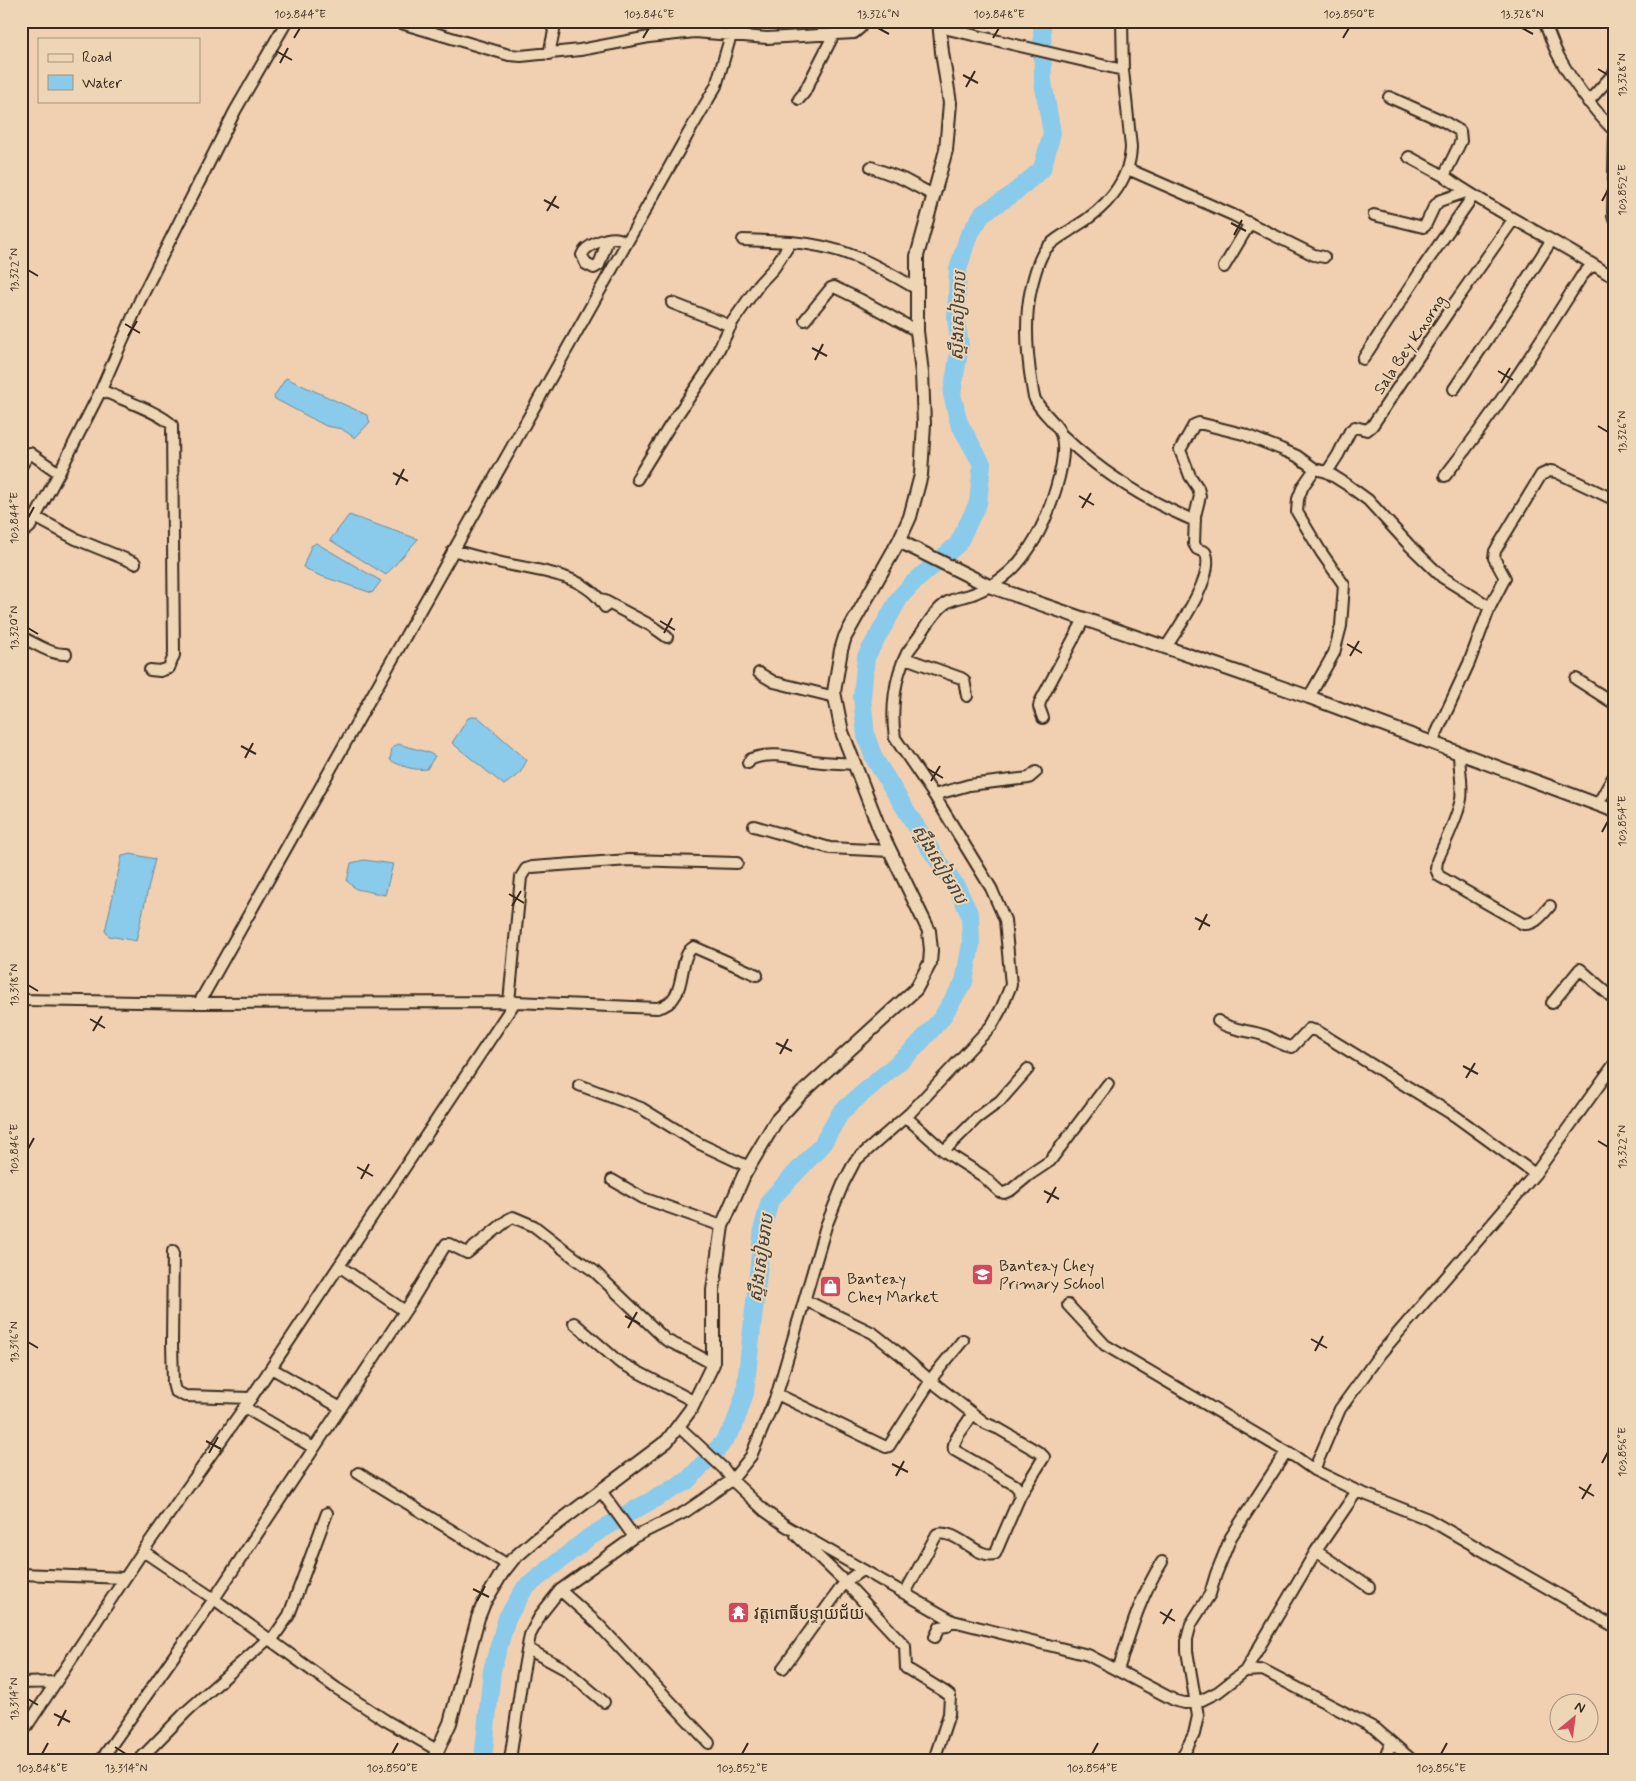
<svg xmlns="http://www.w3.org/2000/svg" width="1636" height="1781" viewBox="0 0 1636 1781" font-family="Mynerve,'Noto Sans Khmer',sans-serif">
  <rect width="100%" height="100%" fill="#f1d0b2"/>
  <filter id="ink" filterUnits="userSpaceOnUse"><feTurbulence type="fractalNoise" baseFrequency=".02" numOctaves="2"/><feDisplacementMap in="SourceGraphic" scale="10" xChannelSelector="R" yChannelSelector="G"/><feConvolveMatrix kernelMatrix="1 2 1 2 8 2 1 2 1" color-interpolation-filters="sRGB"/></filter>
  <g filter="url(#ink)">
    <path fill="#8acaeb" stroke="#6a8a99" d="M286,378l81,37 3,7 -15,16 -13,-9 -16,-3 -51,-27 -1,-3z
      M349,515l69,24 -32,36 -56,-35z
      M316,543l65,38 -9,12 -54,-18 -15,-8 8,-21z
      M477,716l50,44 -7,13 -16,12 -52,-42 16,-25z
      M398,744l29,8 8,4 -8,13c-12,2 -27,-3 -37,-9l2,-12z
      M131,854l24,5 -19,82 -27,-5 -4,-5 17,-75z
      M364,860l29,4 -8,31 -29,-6 -9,-8 4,-18z"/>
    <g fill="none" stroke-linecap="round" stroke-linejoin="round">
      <path stroke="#8acaeb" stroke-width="18" d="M483,1760l9,-90 15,-52 18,-30 63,-50 39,-24 60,-33 34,-36 13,-19 11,-33 18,-166 7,-27 52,-55 19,-33 73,-63 27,-30 23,-37 7,-38 -1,-29 -13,-27 -27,-39 -56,-91 -8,-22 -4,-39 4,-40 34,-60 13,-14 45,-39 20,-41 4,-39 -23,-41 -7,-29 8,-48 -4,-27 2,-50 10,-32 15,-24 27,-17 32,-27 10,-36 -9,-51 -1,-61"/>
      <defs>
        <path id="minor" d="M394,21l115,34 12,1 59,-6 69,-13 46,-5 72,6 87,-5 6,-5 4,-7
          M1544,21c5,12 9,25 15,36 15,28 34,52 56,75
          M939,27l184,43
          M549,54l5,-23 -4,-10
          M1389,97l54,24 17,10 1,10 -17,35c52,37 111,63 164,98h7
          M799,99l5,-6 30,-59
          M1588,102l27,-30
          M1615,132l-2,84 2,2
          M1409,157l35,19
          M871,167l32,12 30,16
          M1128,169l105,46 81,40 10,2
          M1374,215l49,12 2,-1 9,-19 5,-6 27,-9
          M608,239l-9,26 -5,3 -8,-4 -4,-9c3,-10 27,-19 37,-16 2,1 5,2 7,3
          M743,240l48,2
          M1224,267l26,-44
          M672,303l59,23
          M805,320l26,-32 3,-1 25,12 58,32
          M1363,359l61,-93 49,-70
          M1454,389l55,-82 42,-66
          M101,390c17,8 59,22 71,35l2,230 -5,13 -9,3 -10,-1
          M1061,434c39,38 84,66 134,87
          M21,466l9,-13 29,20
          M1327,472l11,-17 12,-24 5,-4 12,3 5,-4 79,-118 62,-88
          M1445,476c50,-63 93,-131 136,-199l8,-9 6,-2
          M637,479l32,-52 41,-60 23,-46 27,-38 14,-15 17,-26c52,4 82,21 126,47
          M35,517l41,22 59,24
          M21,534l9,-7 29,-54 42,-83 39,-90 95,-189 52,-90
          M453,550c16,5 33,9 49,13 35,8 83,10 103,44
          M601,599l49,26 17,12
          M21,637c14,6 30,18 45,17
          M1166,647c12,-18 51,-74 39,-95l-8,-3 -3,-5 1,-28 5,-20 -2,-8 -8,-12 -10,-26 14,-25 5,-2 44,11 38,15 16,7 18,13 12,3 19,12 22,16 42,46 32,31 48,30
          M905,658l56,20 3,2 3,16
          M759,673l15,9 61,15
          M1576,679l39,25
          M1309,697l25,-44 7,-27 3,-41 -23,-33 -24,-40 1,-13 5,-13 12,-17
          M1043,718l-4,-11 1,-5 44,-83
          M1432,743l37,-80 21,-56 15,-29 -11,-20 1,-7 46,-76 9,-4 6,1 59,28
          M1459,753c0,15 4,31 2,46 -4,21 -16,42 -24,62l-1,8 3,7 84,48c13,1 19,-9 27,-18
          M748,763l3,-4c25,-9 46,1 71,3 11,1 21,1 32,2
          M934,795l35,-10 60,-7 7,-6
          M1598,804l17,-30
          M754,826l76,22 60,3
          M21,1000l178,3 316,-1 142,6c34,-7 18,-51 37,-61l63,28
          M509,1002l12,-125 5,-8 6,-2 97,-7 108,3
          M199,1003l489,-869 28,-48 15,-51
          M1552,1003l28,-34 35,31
          M1218,1021c13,10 33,9 48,15 9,4 16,10 26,11l17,-18 8,2 138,85 80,58
          M579,1085l62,23 57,35 51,24
          M906,1117l38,34 39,25 17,16 4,1 7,-3 18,-15 21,-14 58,-77
          M944,1151l33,-33 23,-17 28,-32
          M612,1180l31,18 79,28
          M173,1251l-1,92 1,40 2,8 10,5 66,2
          M339,1266l66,45
          M805,1300l68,33 28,22 30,26 54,42 14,6 41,24 4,4 -24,39 -25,58c-19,5 -37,-25 -58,-20l-32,59
          M1068,1305l37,40 192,113 17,12 43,21 71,28 187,108
          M574,1323l45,39 76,40
          M271,1368l70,40
          M777,1394l109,53 3,-1 46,-72 28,-34
          M244,1407l70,41
          M972,1414c-4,11 -21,25 -18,36l61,35 4,5 1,6
          M678,1426l46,43 8,11 33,31 21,15 167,95 135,34 88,46 9,2 17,-3 16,-8 27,-21 18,-1 113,59 36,31
          M1314,1470l26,-61 40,-55 155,-180 80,-111
          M358,1473l150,92
          M601,1491l33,46
          M796,1535l49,47 60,64 1,22 39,24 5,4 -1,18 -15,46
          M143,1551l71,48 122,89 49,32 52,30
          M1316,1551l53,36
          M21,1574l104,4
          M560,1590l38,34 111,119
          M935,1637l5,-10 7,-1 4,-6
          M271,1641l18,-26 38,-102
          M528,1649l37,20 39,33
          M783,1668l62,-86 17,-12
          M1118,1670c12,-37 22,-74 44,-108
          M1245,1671l71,-120 41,-60
          M21,1683l35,-1
          M21,1735l122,-184 108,-153 264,-396
          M142,1757l45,-46 81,-72
          M101,1760l113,-161 197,-297 35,-58h3l18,9 42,-34 4,-2 21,9 41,32 19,13 72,69 25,12 22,12
          M510,1760l11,-76 9,-49 11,-21 19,-24 74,-53 51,-25 47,-32 19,-24 26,-62 49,-168 17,-42 12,-23 55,-48 82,-88 10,-18 9,-22 -6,-65 -14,-32 -57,-93 -39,-57c-4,-27 -1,-60 12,-85 4,-6 9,-12 13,-18 8,-12 15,-24 26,-32 9,-6 20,-6 29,-10 28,-11 45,-28 60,-54 13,-22 35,-81 26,-105 -5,-12 -19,-21 -25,-33 -3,-4 -3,-10 -4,-15 -5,-31 -8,-66 -1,-97 3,-13 7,-29 14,-39 7,-10 21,-16 30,-23 29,-17 55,-45 56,-80l-8,-77 -1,-49
          M1181,1760l13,-26 4,-18 -11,-65v-12l4,-15 19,-30 6,-20 15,-37 55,-85
          M1384,1760l7,-17"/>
        <path id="tertiary" d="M899,541l90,45 320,111 306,114
          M433,1760l17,-37 28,-105 6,-15 18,-30 11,-14 21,-18 133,-100 24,-32 22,-45v-74l9,-64 22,-51 32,-54 25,-27 115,-105 14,-26 1,-13 -2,-19 -49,-101 -38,-98 -8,-40 7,-42 4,-13 54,-96 11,-24 11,-42 3,-51 -2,-51 -5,-42v-75l29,-106 4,-47 -8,-51 -3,-31"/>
      </defs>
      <use href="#minor" stroke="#3b2a1e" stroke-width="14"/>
      <use href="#tertiary" stroke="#3b2a1e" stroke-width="16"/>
      <use href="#minor" stroke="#edd5b5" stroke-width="10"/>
      <use href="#tertiary" stroke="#edd5b5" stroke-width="12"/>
    </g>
  </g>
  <path fill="none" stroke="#3b2a1e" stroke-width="2" d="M878,28l11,6M1522,28l11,6M294,38l6,-10M643,38l6,-10M993,38l6,-10M1343,38l6,-10M276,51l16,9M280,63l8,-15M1598,69l10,6M963,75l15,8M966,87l9,-16M544,200l15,8M1602,201l6,-11M547,211l9,-15M1231,223l15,8M1234,235l8,-15M28,270l10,6M125,324l15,9M128,336l9,-15M812,348l15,8M815,360l8,-16M1498,371l15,9M1501,383l9,-15M1598,426l10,6M393,473l15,8M396,485l8,-16M1079,496l15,9M1082,508l9,-15M28,518l6,-11M660,621l15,9M28,628l10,6M664,633l8,-15M1347,644l15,9M1350,656l9,-15M241,746l15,8M245,758l8,-15M928,769l15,9M931,781l9,-15M1602,832l6,-11M509,894l15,9M512,906l9,-15M1195,918l15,8M1199,930l8,-16M28,985l10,6M90,1019l15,9M93,1031l9,-15M776,1043l16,8M780,1054l8,-15M1463,1066l15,8M1466,1078l9,-15M1598,1141l10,6M28,1149l6,-11M357,1167l16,9M361,1179l8,-15M1044,1191l15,8M1047,1203l9,-16M625,1316l15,8M628,1328l9,-16M1311,1339l16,9M28,1342l10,6M1315,1351l8,-15M206,1441l15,8M209,1453l9,-16M1602,1463l6,-11M892,1464l16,8M896,1476l8,-15M1579,1487l15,9M1582,1499l9,-15M473,1589l16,8M477,1601l8,-15M1160,1612l15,9M1163,1624l9,-15M28,1699l10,6M54,1714l16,8M58,1726l8,-16M115,1747l11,7M42,1754l6,-11M392,1754l6,-11M742,1754l6,-11M1092,1754l6,-11M1441,1754l6,-11"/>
  <defs>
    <symbol id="school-square" viewBox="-11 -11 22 22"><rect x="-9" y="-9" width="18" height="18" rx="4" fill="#d1495b" stroke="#edd5b5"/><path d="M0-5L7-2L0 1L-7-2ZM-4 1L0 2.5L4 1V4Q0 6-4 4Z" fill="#fff"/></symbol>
    <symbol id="shop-square" viewBox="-11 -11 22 22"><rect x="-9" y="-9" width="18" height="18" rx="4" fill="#d1495b" stroke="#edd5b5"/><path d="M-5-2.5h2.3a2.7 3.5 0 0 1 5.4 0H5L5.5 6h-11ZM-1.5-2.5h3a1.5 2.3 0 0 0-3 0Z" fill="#fff"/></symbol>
    <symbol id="temple-square" viewBox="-11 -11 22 22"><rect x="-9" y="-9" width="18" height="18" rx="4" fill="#d1495b" stroke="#edd5b5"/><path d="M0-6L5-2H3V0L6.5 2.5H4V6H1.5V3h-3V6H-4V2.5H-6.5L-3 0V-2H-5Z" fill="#fff"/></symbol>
  </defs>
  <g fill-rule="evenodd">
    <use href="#school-square" x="970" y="1262" width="25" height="25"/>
    <use href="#shop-square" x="818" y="1274" width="25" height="25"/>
    <use href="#temple-square" x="726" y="1600" width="25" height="25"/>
  </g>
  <g text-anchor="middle" stroke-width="4" stroke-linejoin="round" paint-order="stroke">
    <g font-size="16" fill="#3b2a1e" stroke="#edd5b5">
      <text transform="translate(1409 344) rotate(-56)" y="6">Sala Bey Knorng</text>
    </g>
    <g font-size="16" fill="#3b2a1e" stroke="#edd5b5" text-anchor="start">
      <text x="999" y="1271">Banteay Chey<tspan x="999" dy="18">Primary School</tspan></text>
      <text x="847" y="1284">Banteay<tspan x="847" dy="18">Chey Market</tspan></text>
      <text x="754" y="1619">វត្តពោធិ៍បន្ទាយជ័យ</text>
    </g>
    <g font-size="18" font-style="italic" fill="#47423d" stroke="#edd5b5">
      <text transform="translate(958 316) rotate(-88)" y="6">ស្ទឹងសៀមរាប</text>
      <text transform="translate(940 864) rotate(59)" y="6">ស្ទឹងសៀមរាប</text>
      <text transform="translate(761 1258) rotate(-82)" y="6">ស្ទឹងសៀមរាប</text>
    </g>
  </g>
  <rect width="1636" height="1781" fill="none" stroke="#edd5b5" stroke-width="55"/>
  <rect x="38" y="38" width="162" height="65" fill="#edd5b5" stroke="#a69179"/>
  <rect x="48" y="54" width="25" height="8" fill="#edd5b5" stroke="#a69179"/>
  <text x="82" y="62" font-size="15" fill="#3b2a1e">Road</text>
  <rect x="48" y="75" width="25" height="15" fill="#8acaeb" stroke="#a69179"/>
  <text x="82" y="88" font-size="15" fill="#3b2a1e">Water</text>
  <g transform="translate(1574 1718) rotate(29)"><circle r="24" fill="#edd5b5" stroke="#a69179"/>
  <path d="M0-4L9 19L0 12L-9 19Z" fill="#d1495b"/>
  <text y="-8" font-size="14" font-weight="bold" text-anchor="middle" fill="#3b2a1e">N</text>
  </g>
  <rect x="28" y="28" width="1580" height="1726" fill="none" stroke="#3b2a1e" stroke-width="2"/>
  <g font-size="12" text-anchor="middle" fill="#3b2a1e">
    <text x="300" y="18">103.844°E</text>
    <text x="649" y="18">103.846°E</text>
    <text x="878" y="18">13.326°N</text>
    <text x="999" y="18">103.848°E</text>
    <text x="1349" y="18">103.850°E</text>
    <text x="1522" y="18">13.328°N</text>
    <text transform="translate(1622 75) rotate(-90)" y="4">13.328°N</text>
    <text transform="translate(1622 190) rotate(-90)" y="4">103.852°E</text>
    <text transform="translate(14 270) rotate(-90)" y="4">13.322°N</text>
    <text transform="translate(1622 432) rotate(-90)" y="4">13.326°N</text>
    <text transform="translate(14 518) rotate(-90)" y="4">103.844°E</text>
    <text transform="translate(14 628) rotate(-90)" y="4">13.320°N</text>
    <text transform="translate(1622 821) rotate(-90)" y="4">103.854°E</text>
    <text transform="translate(14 985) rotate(-90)" y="4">13.318°N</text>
    <text transform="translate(1622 1147) rotate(-90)" y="4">13.322°N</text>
    <text transform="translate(14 1149) rotate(-90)" y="4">103.846°E</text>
    <text transform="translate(14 1342) rotate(-90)" y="4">13.316°N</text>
    <text transform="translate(1622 1452) rotate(-90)" y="4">103.856°E</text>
    <text transform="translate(14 1699) rotate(-90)" y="4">13.314°N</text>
    <text x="42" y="1772">103.848°E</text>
    <text x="126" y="1772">13.314°N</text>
    <text x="392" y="1772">103.850°E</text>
    <text x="742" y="1772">103.852°E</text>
    <text x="1092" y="1772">103.854°E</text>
    <text x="1441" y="1772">103.856°E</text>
  </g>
</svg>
